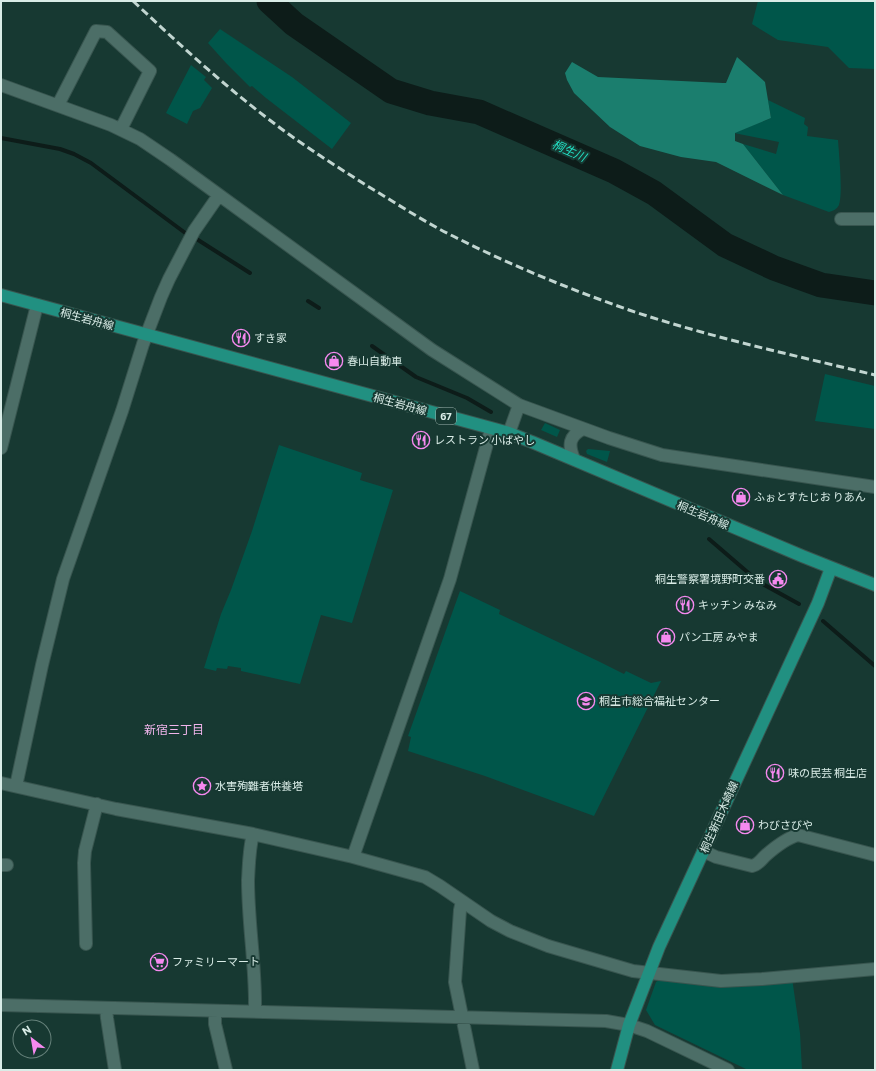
<svg xmlns="http://www.w3.org/2000/svg" width="876" height="1071" viewBox="0 0 876 1071" font-family="Commissioner,'Noto Sans JP',sans-serif">
  <rect width="100%" height="100%" fill="#173932"/>
  <path fill="#00564a" d="M758,1h117v68l-26,-1 -21,-21 -50,-7 -26,-16z
    M220,29l72,48 59,46 -19,26 -66,-51 -14,-12 -2,1 -24,-24 -18,-20z
    M191,65l15,12 -2,3 8,8 -12,20 -7,3 -6,13 -21,-11z
    M768,100l37,18 -1,6 4,3 -1,9 31,4c1,14 5,53 1,65 -2,4 -6,6 -10,7l-46,-17 -40,-51 33,10 3,-12 -45,-9 37,-15z
    M825,374l50,12v43l-60,-8z
    M545,423l15,7 -3,7 -16,-7z
    M279,445l83,28 -2,7 33,10 -41,133 -31,-8 -21,69 -59,-13v-3l-13,-2 -1,3 -10,-1 -1,3 -12,-3 17,-54 10,-24 21,-59z
    M588,449l22,2 -3,11 -20,-8 -1,-3z
    M460,591l40,19 -1,4 99,47 26,13 2,-3 25,12 10,-2 -67,135 -109,-40 -77,-25 3,-14 -3,-1z
    M792,978l8,55 2,37h-54l-93,-45 -9,-15 10,-28 5,-3z"/>
  <path fill="#1b7e6e" d="M737,57l28,25 6,36 -36,15v8l8,3 40,51 -67,-33 -35,-5 -41,-11 -30,-19 -36,-34 -7,-13 -2,-7 7,-11 26,15 125,6h3z"/>
  <g fill="none" stroke-linecap="round" stroke-linejoin="round">
    <path stroke="#0d1c19" stroke-width="4" d="M1,138l59,11 14,5 17,9 97,72
      M195,238l55,35
      M308,301l11,7
      M372,346l44,31 51,21 24,14
      M709,539l50,43 40,22
      M823,621l52,45"/>
    <path stroke="#0d1c19" stroke-width="25" d="M269,1l25,23 97,67 39,12 49,9 135,59 40,22 71,52 49,23 47,17 54,8"/>
    <defs>
      <path id="minor" d="M1,85l110,40 29,14 31,21 261,190 87,55 90,33 53,17 213,32
        M58,105l38,-74 11,1 43,39 -29,58
        M841,219h34
        M509,433l10,-28
        M1,448l36,-143
        M574,459c-6,-14 -5,-23 9,-30
        M1,783l115,26 137,25 100,23 72,20 15,9 51,35 19,10 38,15 85,25 88,10 41,-2 113,-10
        M16,786l26,-121 21,-86 59,-168 21,-67 18,-47 8,-18 25,-48 25,-36
        M253,834c-4,15 -4,30 -5,46 0,44 8,87 7,131
        M703,851l13,6 36,9c6,-1 9,-6 13,-10 9,-8 22,-18 33,-21l77,20
        M353,857l97,-278 41,-150
        M1,865h6
        M462,901l-2,9 -5,72 18,88
        M86,944l-2,-81 1,-12 12,-47
        M1,1005l605,16 23,4 18,6 81,39
        M106,1008l1,10 8,52
        M215,1011v13l11,46"/>
      <path id="major" d="M1,295l508,138 23,9 270,114 73,29
        M617,1070l12,-45 30,-78 159,-344 13,-35"/>
    </defs>
    <use href="#minor" stroke="#38554f" stroke-width="14"/>
    <use href="#major" stroke="#38554f" stroke-width="14"/>
    <use href="#minor" stroke="#4c6e67" stroke-width="12"/>
    <use href="#major" stroke="#219081" stroke-width="12"/>
    <path stroke="#c1d5d0" stroke-width="3" stroke-dasharray="8 4" stroke-linecap="butt" d="M133,1c45,42 89,83 138,120 31,24 65,45 98,66 30,18 60,38 92,53 54,27 111,50 168,70 80,27 164,45 246,65"/>
  </g>
  <defs>
    <symbol id="restaurant-ring" viewBox="-11 -11 22 22"><circle r="9.5" fill="#173932" stroke="#f589ef" stroke-width="1.5"/><path d="M-5-6h1v4h1v-4h1v4h1v-4h1v5L-1.5 .5V6h-2V.5L-5-1ZM5-6V6H3V1.5H1.5Q1.5-4 5-6Z" fill="#f589ef"/></symbol>
    <symbol id="shop-ring" viewBox="-11 -11 22 22"><circle r="9.5" fill="#173932" stroke="#f589ef" stroke-width="1.5"/><path d="M-5-2.5h2.3a2.7 3.5 0 0 1 5.4 0H5L5.5 6h-11ZM-1.5-2.5h3a1.5 2.3 0 0 0-3 0Z" fill="#f589ef"/></symbol>
    <symbol id="civic-ring" viewBox="-11 -11 22 22"><circle r="9.5" fill="#173932" stroke="#f589ef" stroke-width="1.5"/><path d="M-.6-6.5H3V-4.5H.6V-3L4-1V1h2V6H-6V1h2V-1L-.6-3ZM-1.2 2.5V6h2.4V2.5Z" fill="#f589ef"/></symbol>
    <symbol id="school-ring" viewBox="-11 -11 22 22"><circle r="9.5" fill="#173932" stroke="#f589ef" stroke-width="1.5"/><path d="M0-5L7-2L0 1L-7-2ZM-4 1L0 2.5L4 1V4Q0 6-4 4Z" fill="#f589ef"/></symbol>
    <symbol id="sight-ring" viewBox="-11 -11 22 22"><circle r="9.5" fill="#173932" stroke="#f589ef" stroke-width="1.5"/><path d="M0-6L1.8-2.2L6-1.7L2.9 1.2L3.7 5.4L0 3.3L-3.7 5.4L-2.9 1.2L-6-1.7L-1.8-2.2Z" fill="#f589ef"/></symbol>
    <symbol id="supermarket-ring" viewBox="-11 -11 22 22"><circle r="9.5" fill="#173932" stroke="#f589ef" stroke-width="1.5"/><path d="M-6-5.5h2.5l.6 2H6L4.5 2H-2.5L-4.4-4H-6ZM-1.5 3.2a1.3 1.3 0 1 0 .1 0ZM3 3.2a1.3 1.3 0 1 0 .1 0Z" fill="#f589ef"/></symbol>
  </defs>
  <g fill-rule="evenodd">
    <use href="#restaurant-ring" x="231" y="328" width="20" height="20"/>
    <use href="#shop-ring" x="324" y="351" width="20" height="20"/>
    <use href="#restaurant-ring" x="411" y="430" width="20" height="20"/>
    <use href="#shop-ring" x="731" y="487" width="20" height="20"/>
    <use href="#civic-ring" x="768" y="569" width="20" height="20"/>
    <use href="#restaurant-ring" x="675" y="595" width="20" height="20"/>
    <use href="#shop-ring" x="656" y="627" width="20" height="20"/>
    <use href="#school-ring" x="576" y="691" width="20" height="20"/>
    <use href="#restaurant-ring" x="765" y="763" width="20" height="20"/>
    <use href="#sight-ring" x="192" y="776" width="20" height="20"/>
    <use href="#shop-ring" x="735" y="815" width="20" height="20"/>
    <use href="#supermarket-ring" x="149" y="952" width="20" height="20"/>
  </g>
  <g text-anchor="middle" stroke-width="4" stroke-linejoin="round" paint-order="stroke">
    <rect fill="#173932" stroke="#9fb6b1" stroke-width="1" x="436" y="408" width="20" height="16" rx="3"/>
    <g font-size="10" font-weight="bold" fill="#d9ece7">
      <text x="446" y="420">67</text>
    </g>
    <g font-size="11" fill="#d9ece7" stroke="#173932">
      <text transform="translate(87 319) rotate(15)" y="4">桐生岩舟線</text>
      <text transform="translate(400 404) rotate(15)" y="4">桐生岩舟線</text>
      <text transform="translate(703 515) rotate(23)" y="4">桐生岩舟線</text>
      <text transform="translate(719 817) rotate(-66)" y="4">桐生新田木崎線</text>
    </g>
    <g font-size="11" fill="#d9ece7" stroke="#173932" text-anchor="start">
      <text x="254" y="342">すき家</text>
      <text x="347" y="365">春山自動車</text>
      <text x="434" y="444">レストラン 小ばやし</text>
      <text x="754" y="501">ふぉとすたじお りあん</text>
      <text x="765" y="583" text-anchor="end">桐生警察署境野町交番</text>
      <text x="698" y="609">キッチン みなみ</text>
      <text x="679" y="641">パン工房 みやま</text>
      <text x="599" y="705">桐生市総合福祉センター</text>
      <text x="788" y="777">味の民芸 桐生店</text>
      <text x="215" y="790">水害殉難者供養塔</text>
      <text x="758" y="829">わびさびや</text>
      <text x="172" y="966">ファミリーマート</text>
    </g>
    <g font-size="12" font-style="italic" fill="#22dec2" stroke="#173932">
      <text transform="translate(569 151) rotate(24)" y="4">桐生川</text>
    </g>
    <g font-size="12" fill="#f0b4eb" stroke="#173932">
      <text x="174" y="734">新宿三丁目</text>
    </g>
  </g>
  <rect width="876" height="1071" fill="none" stroke="#d9ece7" stroke-width="4"/>
  <g transform="translate(32 1039) rotate(329)"><circle r="19" fill="#173932" stroke="#65817a"/>
  <path d="M0-3L7 15L0 10L-7 15Z" fill="#f589ef"/>
  <text y="-6" font-size="11" font-weight="bold" text-anchor="middle" fill="#d9ece7">N</text>
  </g>
</svg>
